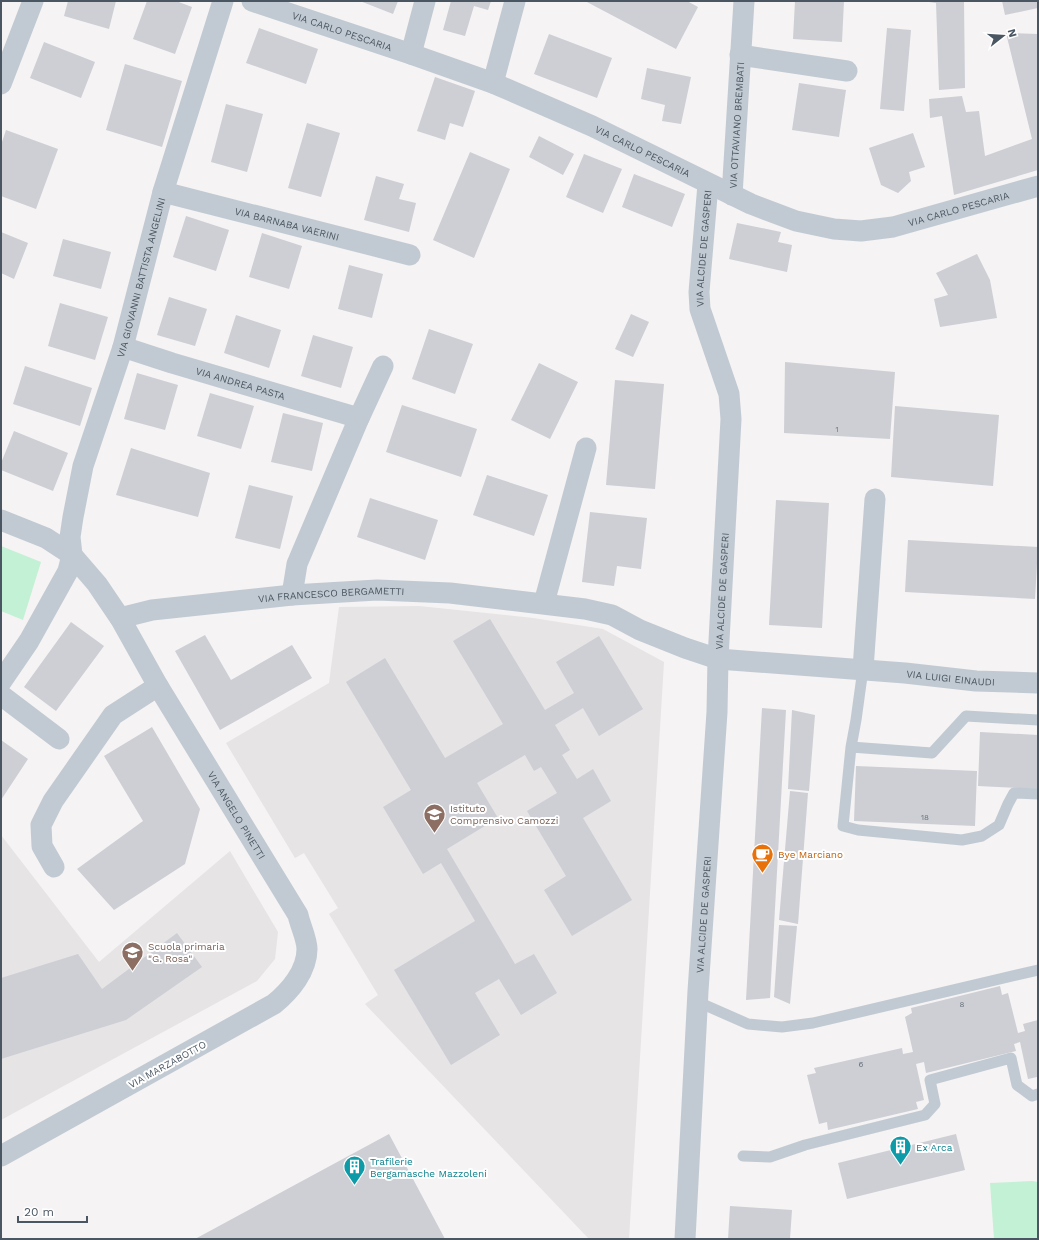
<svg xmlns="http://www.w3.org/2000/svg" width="1039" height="1240" viewBox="0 0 1039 1240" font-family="'Work Sans',sans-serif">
  <rect width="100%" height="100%" fill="#f5f3f3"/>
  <path fill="#e6e4e5" d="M419,606l114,12 70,11 61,33 -35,577h-40l-224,-235 13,-9 -49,-81 9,-6 -34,-55 -9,5 -69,-115 103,-60 10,-76z
    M1,835l98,127 131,-111 48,81 -3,27 -18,22 -256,139z"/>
  <path fill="#c3f1d5" d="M1,546l40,16 -18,58 -22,-9z
    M1032,1181l6,1v57h-44l-4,-56z"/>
  <path fill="#cdcfd5" d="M68,1h48l-7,28 -45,-13z
    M147,1h29l16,6 -17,47 -42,-15z
    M360,1h38l-5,13z
    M451,1h40l-3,9 -14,-4 -9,30 -22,-6z
    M585,1h102l11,6 -22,42z
    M795,1h49l-2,41 -49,-3z
    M929,1h35l1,87 -26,2 -3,-87 -7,-1z
    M1002,1h36v7l-33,7z
    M259,28l59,21 -12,35 -60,-21z
    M887,28l24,2 -7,81 -24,-2z
    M1006,33l32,1v136l-84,25 -12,-79 -12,2 -1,-19 33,-3 4,16 13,-1 6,45 47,-17z
    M549,34l63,24 -15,40 -63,-24z
    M44,42l51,20 -14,36 -51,-20z
    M125,64l57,17 -20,66 -56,-17z
    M647,68l44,9 -10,47 -19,-3 3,-16 -24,-6z
    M435,77l40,14 -12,36 -13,-4 -5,17 -28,-9z
    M799,83l47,7 -7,47 -47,-7z
    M226,104l37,10 -16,58 -36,-10z
    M307,123l33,10 -19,64 -33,-9z
    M6,130l52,19 -22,60 -35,-13v-51z
    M913,133l12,34 -16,5 2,9 -13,12 -17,-8 -12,-37z
    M539,136l35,18 -11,21 -34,-18z
    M470,152l40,17 -36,89 -41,-18z
    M584,154l38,15 -19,44 -37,-16z
    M634,174l51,20 -13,33 -50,-20z
    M376,176l28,8 -5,15 17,4 -7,29 -45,-12z
    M186,216l43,14 -13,41 -43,-14z
    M737,223l44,9 -3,10 14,3 -5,27 -58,-13z
    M1,232l27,11 -14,36 -13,-6z
    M262,233l40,13 -13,43 -40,-12z
    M63,239l48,13 -10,37 -48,-13z
    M977,254l13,26 7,38 -57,9 -6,-28 14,-4 -12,-22z
    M349,265l34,9 -11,44 -34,-9z
    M169,297l38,12 -12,37 -38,-11z
    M60,303l48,14 -13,43 -47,-14z
    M631,314l18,8 -16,35 -18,-8z
    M236,315l45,15 -12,38 -45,-15z
    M429,329l44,15 -18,50 -43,-15z
    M313,335l40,12 -12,41 -40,-12z
    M785,362l110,10 -5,67 -106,-6z
    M539,363l39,19 -28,57 -39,-19z
    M25,366l67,22 -12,38 -67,-22z
    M137,373l41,12 -13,45 -41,-11z
    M615,380l49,4 -9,105 -49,-4z
    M210,393l44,13 -13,43 -44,-13z
    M402,405l75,24 -16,48 -75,-25z
    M895,406l104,9 -6,71 -102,-9z
    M283,413l40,10 -11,48 -41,-9z
    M14,431l54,22 -15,38 -52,-21v-7z
    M131,448l79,25 -12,44 -82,-22z
    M487,475l61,20 -14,41 -61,-21z
    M249,485l44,11 -13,53 -45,-11z
    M370,498l68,22 -13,40 -68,-23z
    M776,500l53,3 -7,125 -53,-3z
    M590,512l57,6 -6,51 -24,-3 -3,20 -32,-4z
    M908,540l130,7 -3,52 -130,-7z
    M490,619l55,91 29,-17 -18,-31 43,-26 44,73 -44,27 -16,-28 -28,17 15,25 -8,5 15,24 16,-10 18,32 -28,17 49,82 -60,36 -28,-46 22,-14 -39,-65 30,-18 -16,-26 -7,4 -9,-16 -48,28 21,35 -51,31 68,115 19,-10 23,39 -36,22 -22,-36 -24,14 25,42 -49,30 -57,-95 81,-49 -34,-58 -18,11 -40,-67 28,-17 -65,-108 39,-24 60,100 58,-34 -50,-83z
    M71,622l33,24 -48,65 -32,-24z
    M205,635l26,45 61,-35 20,33 -92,52 -45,-79z
    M762,708l24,2 -16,288 -24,2z
    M792,710l23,5 -6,76 -21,-2z
    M152,727l48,82 -15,55 -71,46 -37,-41 66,-48 -39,-65z
    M980,732l58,3v54l-60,-3z
    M1,740l27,19 -27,41z
    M856,766l121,5 -2,55 -121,-5z
    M790,791l18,2 -10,131 -19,-4z
    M779,925l18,1 -7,78 -16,-7z
    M177,933l25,34 -76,53 -125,39v-81l77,-24 24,35z
    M1000,986l2,9 6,-2 10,40 7,-2 -2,-7 15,-4v60l-1,-3 -9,2 -8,-37 -6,2 2,7 -90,22 -2,-11 -8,2 8,36 -8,2 2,7 -90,21 -1,-8 -8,2 -12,-49 9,-2 -2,-5 88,-20 1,6 10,-2 -8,-35 7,-4 -1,-5z
    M389,1134l56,105h-250z
    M956,1134l9,36 -118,29 -9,-36z
    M730,1206l62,4 -2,29h-62z"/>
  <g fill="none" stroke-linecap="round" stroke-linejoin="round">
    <path stroke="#c1cad2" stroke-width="11" d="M863,669l-7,51 -5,27 -8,79 15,4 104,10 20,-4 17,-11 9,-21 6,-11 24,1
      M851,747l81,6 34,-37 72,4
      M698,1002l50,22 34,3 31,-4 225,-53
      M743,1156l27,1 35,-12 120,-30 10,-11 -5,-24 81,-22 6,27 15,11 6,-2"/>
    <g stroke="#c1cad2" stroke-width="21">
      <path id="s1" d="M252,1l159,53 82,29 99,43 159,78 45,17 38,8 27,2 32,-4 145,-41"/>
      <path d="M411,54l14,-53"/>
      <path d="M740,55l107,16"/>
      <path d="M493,83l22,-82"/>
      <path d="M1,84l32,-83"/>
      <path id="s2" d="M163,192l247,63"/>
      <path id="s3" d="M732,195l12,-194"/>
      <path id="s4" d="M123,347l49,16 187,55"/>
      <path id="s5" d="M1,520l45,18 26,17 25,29 23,34 38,68 140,229c2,10 9,24 9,34 0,22 -17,42 -33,55l-273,152"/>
      <path d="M292,595l5,-31 62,-146 24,-52"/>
      <path d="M544,603l42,-155"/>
      <path id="s6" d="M120,618l32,-8 140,-15 85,-5 73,3 135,16 27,6 28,15 45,18 33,11 187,14 71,8 62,2"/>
      <path d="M863,669l12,-170"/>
      <path id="s7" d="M1,682l28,-41 39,-70 4,-16 -2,-18 3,-20 10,-51 40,-119 40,-155 60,-191"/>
      <path d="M1,695l58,44"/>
      <path d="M54,867l-12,-21 -1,-21 12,-24 60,-86 45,-29"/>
      <path id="s8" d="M685,1239l13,-248 19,-279 1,-53 13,-240 -2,-25 -29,-85 -1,-17 9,-108"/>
    </g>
  </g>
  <defs>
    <symbol id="school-pin" viewBox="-11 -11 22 30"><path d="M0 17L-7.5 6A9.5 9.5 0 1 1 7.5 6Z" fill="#8d6e63" stroke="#fff"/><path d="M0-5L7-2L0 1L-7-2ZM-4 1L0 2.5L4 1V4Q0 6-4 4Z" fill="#fff"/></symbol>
    <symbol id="cafe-pin" viewBox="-11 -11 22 30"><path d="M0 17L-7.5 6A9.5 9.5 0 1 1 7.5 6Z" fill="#e8710a" stroke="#fff"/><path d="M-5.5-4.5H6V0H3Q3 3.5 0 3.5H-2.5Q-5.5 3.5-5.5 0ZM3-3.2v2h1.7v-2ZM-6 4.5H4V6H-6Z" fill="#fff"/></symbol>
    <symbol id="building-pin" viewBox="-11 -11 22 30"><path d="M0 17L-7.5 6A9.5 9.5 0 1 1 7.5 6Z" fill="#0f9aa8" stroke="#fff"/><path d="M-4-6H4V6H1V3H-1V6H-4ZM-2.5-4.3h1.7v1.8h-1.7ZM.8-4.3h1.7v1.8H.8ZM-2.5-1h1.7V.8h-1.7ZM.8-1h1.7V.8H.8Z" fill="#fff"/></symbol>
  </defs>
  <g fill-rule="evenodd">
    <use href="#school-pin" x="422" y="802" width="25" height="34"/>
    <use href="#cafe-pin" x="750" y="842" width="25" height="34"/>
    <use href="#school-pin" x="120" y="940" width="25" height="34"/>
    <use href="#building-pin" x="888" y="1134" width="25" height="34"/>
    <use href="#building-pin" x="342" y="1154" width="25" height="34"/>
  </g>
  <g text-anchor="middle" stroke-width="4" stroke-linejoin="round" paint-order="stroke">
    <g font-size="8" fill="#6b747e">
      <text x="837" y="432">1</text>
      <text x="925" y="820">18</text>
      <text x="962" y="1007">8</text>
      <text x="861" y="1067">6</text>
    </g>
    <g font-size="10" fill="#4a5661" stroke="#fff">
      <text dy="4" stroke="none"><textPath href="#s1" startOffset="95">VIA CARLO PESCARIA</textPath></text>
      <text dy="4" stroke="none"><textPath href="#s3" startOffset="70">VIA OTTAVIANO BREMBATI</textPath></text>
      <text dy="4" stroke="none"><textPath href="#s1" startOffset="419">VIA CARLO PESCARIA</textPath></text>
      <text dy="4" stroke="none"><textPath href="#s1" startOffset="754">VIA CARLO PESCARIA</textPath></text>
      <text dy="4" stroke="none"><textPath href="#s2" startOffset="128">VIA BARNABA VAERINI</textPath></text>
      <text dy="4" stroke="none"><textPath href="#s8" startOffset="997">VIA ALCIDE DE GASPERI</textPath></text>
      <text dy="4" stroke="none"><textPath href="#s7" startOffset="434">VIA GIOVANNI BATTISTA ANGELINI</textPath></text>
      <text dy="4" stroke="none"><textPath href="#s4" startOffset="123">VIA ANDREA PASTA</textPath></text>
      <text dy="4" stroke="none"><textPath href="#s8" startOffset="649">VIA ALCIDE DE GASPERI</textPath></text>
      <text dy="4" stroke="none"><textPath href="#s6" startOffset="213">VIA FRANCESCO BERGAMETTI</textPath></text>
      <text dy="4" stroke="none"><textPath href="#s6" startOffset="844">VIA LUIGI EINAUDI</textPath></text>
      <text dy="4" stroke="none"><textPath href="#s5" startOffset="388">VIA ANGELO PINETTI</textPath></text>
      <text dy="4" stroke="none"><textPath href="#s8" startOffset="325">VIA ALCIDE DE GASPERI</textPath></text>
      <text transform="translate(167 1064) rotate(-29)" y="4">VIA MARZABOTTO</text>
    </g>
    <g font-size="10" fill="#785e54" stroke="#fff" text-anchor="start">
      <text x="450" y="812">Istituto<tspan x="450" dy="12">Comprensivo Camozzi</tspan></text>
      <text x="148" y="950">Scuola primaria<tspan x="148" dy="12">"G. Rosa"</tspan></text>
    </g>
    <g font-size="10" fill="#c56008" stroke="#fff" text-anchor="start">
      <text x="778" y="858">Bye Marciano</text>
    </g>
    <g font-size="10" fill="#0d838f" stroke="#fff" text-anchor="start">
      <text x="916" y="1151">Ex Arca</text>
      <text x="370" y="1165">Trafilerie<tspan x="370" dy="12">Bergamasche Mazzoleni</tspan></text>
    </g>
  </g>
  <rect width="1039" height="1240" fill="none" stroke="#4a5661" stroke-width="4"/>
  <g transform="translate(1003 36) rotate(73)" stroke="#ffffff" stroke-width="3" paint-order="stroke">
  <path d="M0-3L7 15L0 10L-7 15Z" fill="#4a5661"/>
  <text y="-6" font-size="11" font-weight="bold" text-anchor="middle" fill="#4a5661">N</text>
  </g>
  <path d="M18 1216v6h69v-6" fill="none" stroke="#4a5661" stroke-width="2"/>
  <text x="24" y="1216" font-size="12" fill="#4a5661" stroke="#ffffff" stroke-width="3" paint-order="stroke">20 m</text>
</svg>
